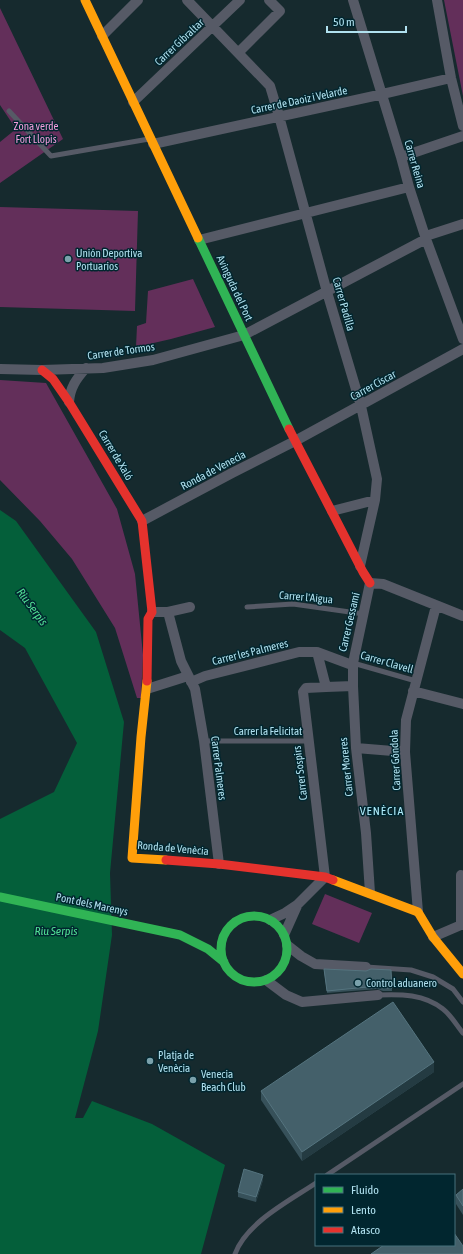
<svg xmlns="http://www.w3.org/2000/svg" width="463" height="1254" viewBox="0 0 463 1254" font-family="'Asap Condensed',sans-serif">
  <rect width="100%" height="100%" fill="#162a2e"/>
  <path fill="#632f5a" d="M444,0h19v96z
    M0,8l63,131 -63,44v-41l16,-13 -16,-24z
    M0,207l138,4 -3,100 -135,-4z
    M193,279l22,48 -44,12 -35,8 1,-21 9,-3 2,-32z
    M0,380l46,3 71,126 18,65 8,81 -2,43h-4l-22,-70 -43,-69 -32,-38 -40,-41z
    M325,894l47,19 -13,30 -47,-19z"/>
  <path fill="#045f3a" d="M0,510l16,11 80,111 28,90 -14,151 2,62 -14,96 -23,87h8l9,-17 60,23 73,41 -24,89h-201v-435l54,-27 23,-49 -52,-95 -25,-18z"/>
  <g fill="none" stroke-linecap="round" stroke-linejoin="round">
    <path stroke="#565a66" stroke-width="5" d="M9,111l42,45 98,-17
      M247,607l46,-3 71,10
      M353,663l63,18
      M204,741h105
      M366,967l45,3 22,7 20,12 10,13
      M378,995c23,-1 46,-1 65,14 8,6 14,17 20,24
      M327,1175l136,-91
      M235,1254c11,-31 54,-53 81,-71"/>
    <path stroke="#565a66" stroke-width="10" d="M187,0l83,86 9,30 48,176 34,114 16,73 -2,21 -15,66
      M353,0l48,157 8,30 17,52 37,100
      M437,0l14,78 12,48
      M102,36l36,-36
      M238,53l42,-42 -11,-11
      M133,102l107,-102
      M153,144l221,-48 77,-18
      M401,157l62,-21
      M199,240l210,-53
      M0,369l42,1 61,-2 50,-8 91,-25 182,-96 3,-4 34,-11
      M69,402c1,-14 7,-23 17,-34
      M332,511l43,-11
      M142,521l90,-48 63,-32 168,-92
      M152,612h16l22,-5
      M168,612l13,49 14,28 9,52 15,123
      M352,665l-35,-13 9,35 27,-1v-23l17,-80 13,1 80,32
      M191,682l14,-6 94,-24h18
      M353,686l3,62 10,85 4,60
      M147,689l41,-13
      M413,691l50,13
      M356,748l49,4
      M418,912l-13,-160 1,-32 30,-114
      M270,920l15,-7 12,-8 28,-28 -22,-185 3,-4 20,-1
      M461,925v-50
      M284,935l13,-29
      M433,937l28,-12h2
      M287,945l14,11 14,8 51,3
      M266,980l20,15 16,7 76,-7"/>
    <path stroke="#30b455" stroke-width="9" d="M198,238l91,191
      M0,897l180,38 28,14 16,13
      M221 949a33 33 0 1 1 66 0a33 33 0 1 1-66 0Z"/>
    <path stroke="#ff9f0a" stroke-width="9" d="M85,0l113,238
      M147,681l-6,56 -9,121 34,2
      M333,880l85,32 15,25 30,37"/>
    <path stroke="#e5322d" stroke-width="9" d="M42,370l11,9 16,23 73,119 10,91 -4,7 -1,62
      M289,429l74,143 7,11
      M166,860l53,4 106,13 8,3"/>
  </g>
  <path fill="#37515a" d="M391,970l1,21h-9l-6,-2 -50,4 -3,-22h42z
    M434,1072l-132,89 -41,-61v-9z
    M263,1180l-7,22 -18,-5v-5z
    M463,1189v26l-7,-11v-9z"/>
  <path fill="#243b42" d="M434,1062v10l-132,89v-9z
    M263,1175v5l-7,22v-5z"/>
  <path fill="#44606a" stroke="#55747f" d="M324,969l42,2 5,-2 20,1 1,18h-9l-6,-2 -50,5z
    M393,1002l41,60 -132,90 -41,-61z
    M244,1169l19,6 -7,22 -18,-5z
    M463,1189v17l-7,-11z
    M454,1233l9,13v8h-92l13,-9h70z"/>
  <g fill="#7aa1ab" stroke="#01262f" stroke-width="1.5">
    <circle cx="68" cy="259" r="4"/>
    <circle cx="358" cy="983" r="4"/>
    <circle cx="150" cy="1061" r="4"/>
    <circle cx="193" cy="1080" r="4"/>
  </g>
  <g text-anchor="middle" stroke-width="3" stroke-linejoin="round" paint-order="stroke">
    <g font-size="11" fill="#b0e1ef" stroke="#01262f">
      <text transform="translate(179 42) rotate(-43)" y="4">Carrer Gibraltar</text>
      <text transform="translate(299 100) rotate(-12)" y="4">Carrer de Daoiz i Velarde</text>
      <text transform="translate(415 164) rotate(74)" y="4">Carrer Reina</text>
      <text transform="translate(235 288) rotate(65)" y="4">Avinguda del Port</text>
      <text transform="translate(344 304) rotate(74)" y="4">Carrer Padilla</text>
      <text transform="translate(121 351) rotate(-8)" y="4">Carrer de Tormos</text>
      <text transform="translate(373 385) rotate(-29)" y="4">Carrer Císcar</text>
      <text transform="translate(116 455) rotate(59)" y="4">Carrer de Xaló</text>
      <text transform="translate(213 470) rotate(-28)" y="4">Ronda de Venecia</text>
      <text transform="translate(306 597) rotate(5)" y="4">Carrer l'Aigua</text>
      <text transform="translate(349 622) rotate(-77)" y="4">Carrer Gessamí</text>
      <text transform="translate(250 652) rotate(-14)" y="4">Carrer les Palmeres</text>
      <text transform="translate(387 662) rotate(16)" y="4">Carrer Clavell</text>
      <text x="268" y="735">Carrer la Felicitat</text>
      <text transform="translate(395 760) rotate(-93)" y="4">Carrer Góndola</text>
      <text transform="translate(346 767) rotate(-96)" y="4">Carrer Moreres</text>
      <text transform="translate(219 768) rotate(83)" y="4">Carrer Palmeres</text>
      <text transform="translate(300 773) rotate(-97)" y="4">Carrer Sospirs</text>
      <text transform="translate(173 848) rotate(5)" y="4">Ronda de Venècia</text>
      <text transform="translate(92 904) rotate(12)" y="4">Pont dels Marenys</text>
    </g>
    <g font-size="11" fill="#f49ede" stroke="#01262f">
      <text x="36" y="130">Zona verde<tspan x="36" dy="13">Fort Llopis</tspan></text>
    </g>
    <g font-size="11" fill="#b0e1ef" stroke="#01262f" text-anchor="start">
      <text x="76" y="257">Unión Deportiva<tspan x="76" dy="13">Portuarios</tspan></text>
      <text x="366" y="987">Control aduanero</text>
      <text x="158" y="1059">Platja de<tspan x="158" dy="13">Venècia</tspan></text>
      <text x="201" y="1078">Venecia<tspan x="201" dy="13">Beach Club</tspan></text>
    </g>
    <g font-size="12" font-style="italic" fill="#50de94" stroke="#01262f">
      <text transform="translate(32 607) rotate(53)" y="4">Riu Serpis</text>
      <text x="56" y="935">Riu Serpis</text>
    </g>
    <g font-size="12" letter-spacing="1" fill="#afecfc" stroke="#01262f">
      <text x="382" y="815">VENÈCIA</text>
    </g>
  </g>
  <rect x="315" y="1174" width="140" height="72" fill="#01262f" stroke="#47717c"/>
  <rect x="323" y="1187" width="20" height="6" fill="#30b455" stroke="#47717c"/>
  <text x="351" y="1194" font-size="12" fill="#b0e1ef">Fluido</text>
  <rect x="323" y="1207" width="20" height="6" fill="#ff9f0a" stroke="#47717c"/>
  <text x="351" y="1214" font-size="12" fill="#b0e1ef">Lento</text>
  <rect x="323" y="1227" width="20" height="6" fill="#e5322d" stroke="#47717c"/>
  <text x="351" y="1234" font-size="12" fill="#b0e1ef">Atasco</text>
  <path d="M327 26v6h79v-6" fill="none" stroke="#b0e1ef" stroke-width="2"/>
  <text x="333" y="26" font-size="12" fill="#b0e1ef" stroke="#01262f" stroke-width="3" paint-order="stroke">50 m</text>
</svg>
